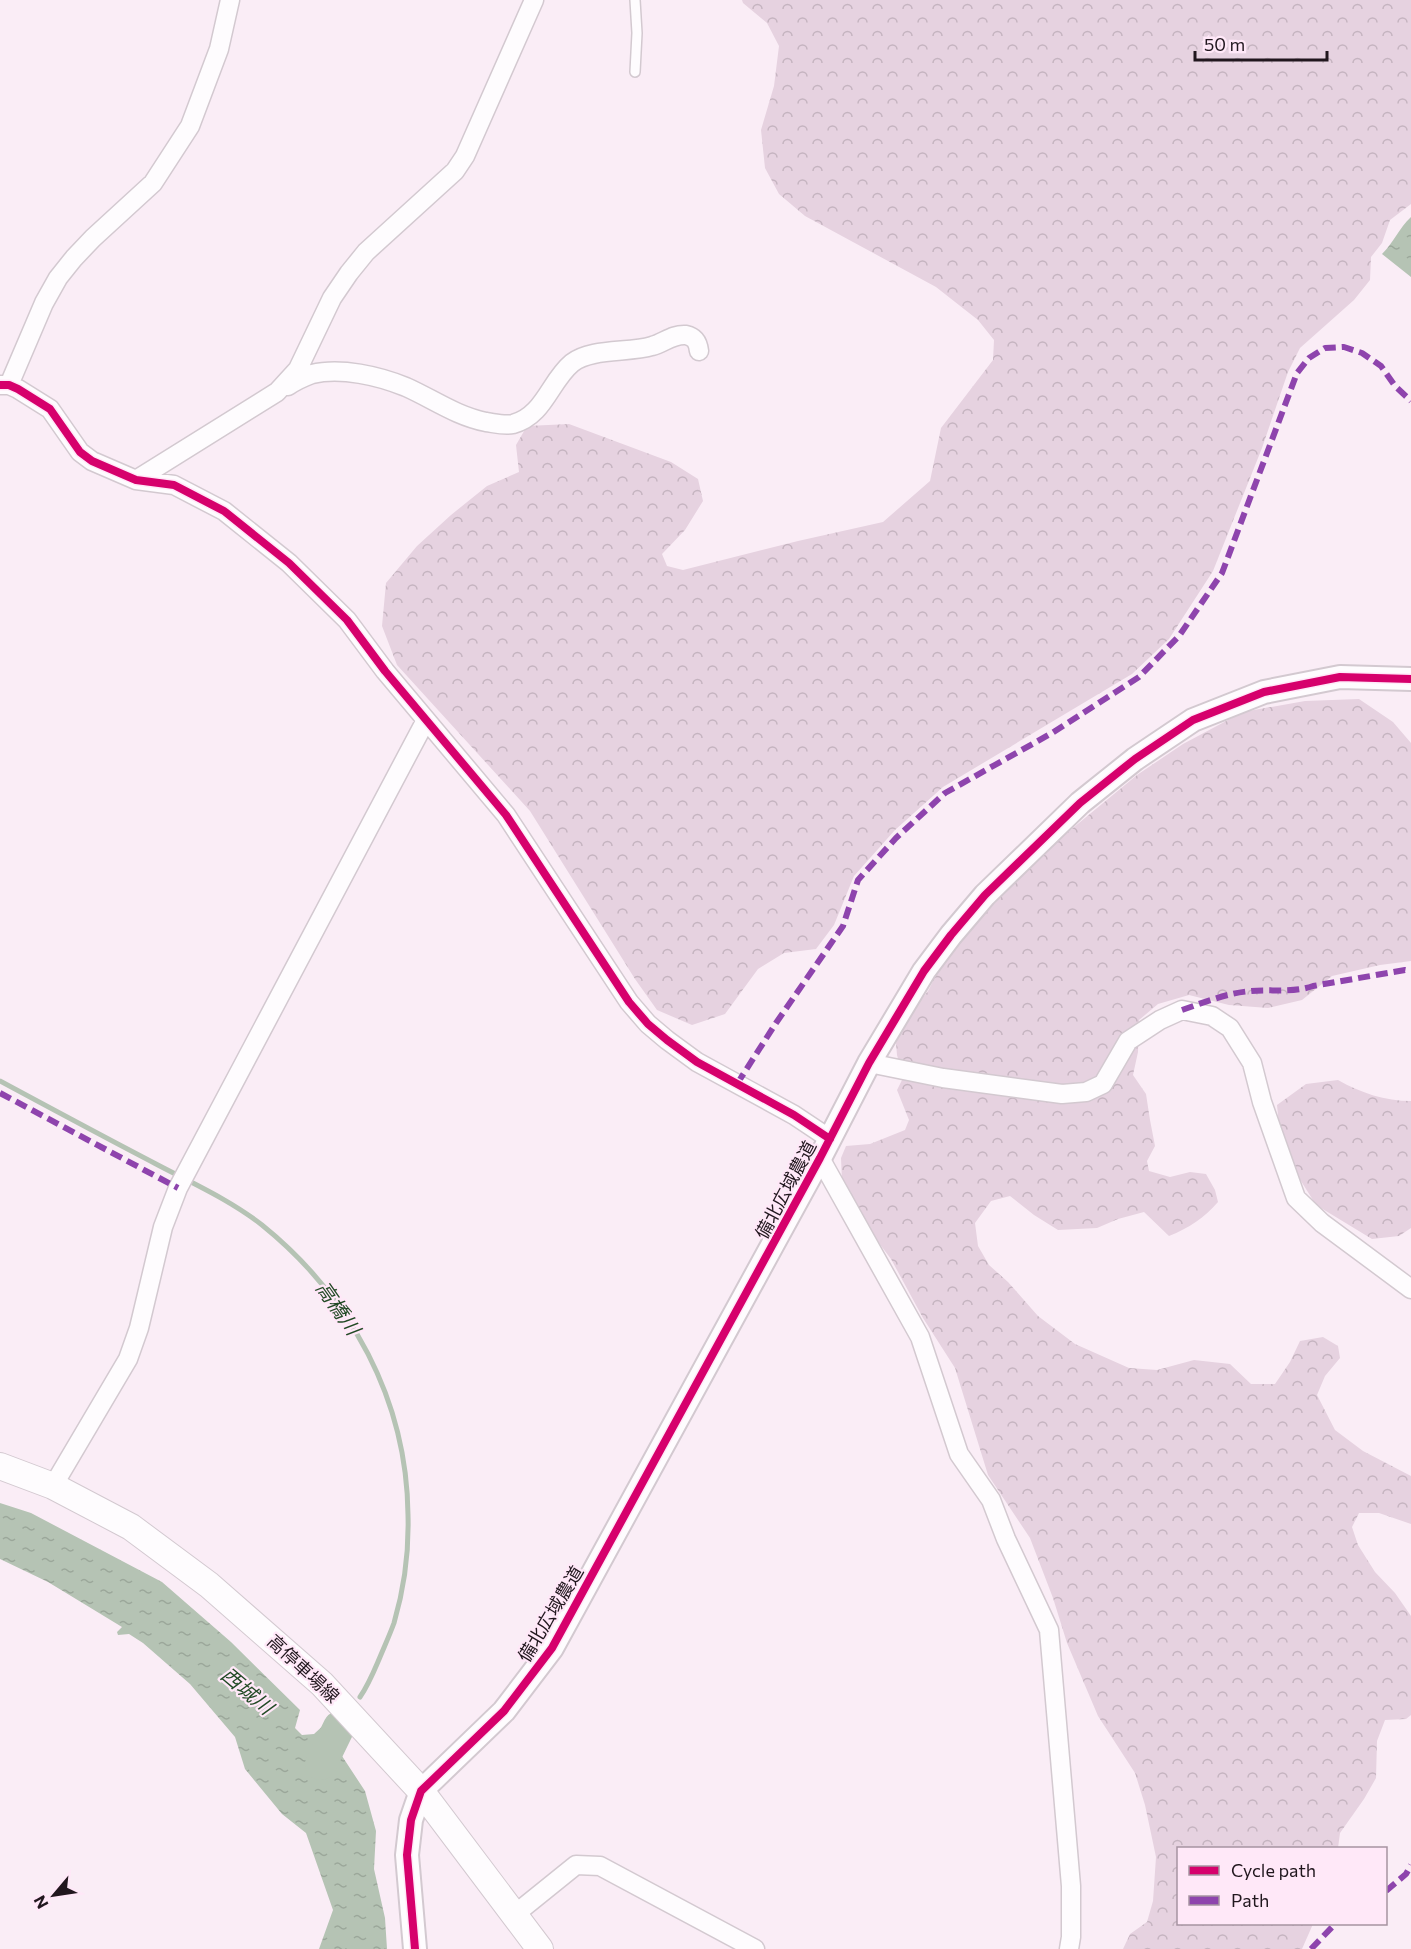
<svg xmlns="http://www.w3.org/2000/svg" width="1411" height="1949" viewBox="0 0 1411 1949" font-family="Commissioner,'Noto Sans JP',sans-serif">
  <defs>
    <pattern id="forest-crowns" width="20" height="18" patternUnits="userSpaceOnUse" patternTransform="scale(1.5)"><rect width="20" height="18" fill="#e6d2e0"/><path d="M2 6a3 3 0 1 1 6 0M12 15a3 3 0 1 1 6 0" fill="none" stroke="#c5b4c0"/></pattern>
    <pattern id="water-ripples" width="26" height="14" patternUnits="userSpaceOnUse" patternTransform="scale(1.5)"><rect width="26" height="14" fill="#b5c3b4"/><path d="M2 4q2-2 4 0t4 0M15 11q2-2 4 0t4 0" fill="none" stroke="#9ba79a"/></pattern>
  </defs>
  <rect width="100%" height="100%" fill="#faedf6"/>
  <path fill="url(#forest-crowns)" d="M742,0h669v204l-21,16 -8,23 -11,14 -1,23 -16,20 -54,48 -12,24 -26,76 -49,123 -44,68 -37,35 -189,113 -48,43 -41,46 -20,49 -18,24 -32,4 -26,16 -33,45 -33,11 -35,-15 -22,-31 -105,-168 -133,-146 -15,-39 4,-43 31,-37 34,-31 36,-29 32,-14 -3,-27 11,-19 42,-2 102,38 27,17 5,22 -18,29 -23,24 5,12 16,4 115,-29 85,-19 47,-41 11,-53 52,-68 1,-20 -16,-20 -42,-33 -131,-71 -26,-22 -14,-26 -4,-38 13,-44 5,-40 -12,-23 -24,-20z
    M1359,699l34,23 18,21v218l-31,4 -48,11 -30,24 -34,8 -39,-3 -40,-10 -31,9 -19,16 -1,32 -5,23 13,19 4,26 5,26 -8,15 2,10 21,6 20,-5 16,2 9,16 3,12c-14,16 -29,26 -49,34l-25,-24 -26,7 -21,9 -39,2 -24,-15 -24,-19 -19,5 -16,22 3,23 11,19 19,17 30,34 37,28 54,24 28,2 37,-10 36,4 21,20h24l15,-22 10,-21 23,-4 15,9 2,12 -15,18 -8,19 18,35 28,21 48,25v48l-32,-11h-20l-7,14 6,18 17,27 20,21 16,23v99l-5,4 -21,1 -8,21 -1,37 -12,21 -24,34 -2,15h-160v76h135l-11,25h-179l7,-15 17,-12 6,-21 3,-44 -11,-52 -10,-32 -37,-57 -31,-73 -14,-45 -23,-60 -42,-63 -33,-107 -32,-50 -32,-59 -31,-41 -18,-37 -1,-23 5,-12 24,-2 35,-14 4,-10 -12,-30 6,-12 -6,-23 -1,-12 7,-20 25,-32 17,-34 94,-101 98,-81 46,-31 60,-32 62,-11z
    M1338,1080c23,13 47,21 73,21v127l-12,8 -27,3 -56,-34 -20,-32 -16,-37 -3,-31 29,-21z"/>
  <path fill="url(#water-ripples)" d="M1411,217v60l-29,-23c12,-12 17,-26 29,-37z
    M0,1503l31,10 131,69 69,60 69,68 -5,18 7,7 12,-1 13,-12 15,15v19l23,35 11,40 -2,38 11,49 2,31h-68l14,-39 -27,-77 -24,-19 -37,-45 -10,-32 -45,-53 -47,-41 -14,-9 -11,1 -1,-3 5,-5 -74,-45 -48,-23z"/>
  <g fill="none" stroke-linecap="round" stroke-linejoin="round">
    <path stroke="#b5c3b4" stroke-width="5" d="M0,1081c52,28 104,56 156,83 36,19 74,36 106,61 89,72 145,175 146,290 1,35 -4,74 -14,108 -4,11 -9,22 -14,34 -6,14 -11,27 -20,40"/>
    <path stroke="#b5c3b4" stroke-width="32" d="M321,1764l18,-37"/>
    <defs>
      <path id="service" d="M635,0l2,33 -2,39"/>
      <path id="minor" d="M0,385h9l9,4 32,20 30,43 12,9 44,19 38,5 50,26 65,52 58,57 38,51 121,144 123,187 19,22 19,16 30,22 97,53 36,24
        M9,385l35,-82 14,-25 16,-20 19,-20 60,-55 37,-57 29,-77 11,-49
        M288,386c7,-5 16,-9 24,-12 29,-7 67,2 94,13 27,12 50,29 80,35 8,1 18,4 27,2 31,-8 37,-43 59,-61 19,-15 57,-10 80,-17 12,-3 20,-12 34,-11 9,2 12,7 13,16
        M136,480l141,-88 21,-23 34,-71 17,-25 17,-21 89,-81 10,-15 69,-156
        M869,1063l74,15 119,16 24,-2 17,-8 25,-43 32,-21 22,-10 30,6 18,12 22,35 10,39 34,96 26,25 89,66
        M820,1158l100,179 39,117 32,46 15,39 43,91 22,256v51l-2,12
        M53,1486l75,-127 11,-31 24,-101 15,-39 248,-468
        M514,1915l62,-50 24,1 155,83"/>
      <path id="tertiary" d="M415,1949l-8,-94 4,-35 10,-29 83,-80 48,-63 268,-490 49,-95 55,-92 27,-36 34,-40 95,-92 55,-44 58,-39 71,-28 76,-15 71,2"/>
      <path id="secondary" d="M0,1466l53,20 78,41 78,58 113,99 99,107 119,158"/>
    </defs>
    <use href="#service" stroke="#d3c9d0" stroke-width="12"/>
    <use href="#minor" stroke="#d3c9d0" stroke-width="21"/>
    <use href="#tertiary" stroke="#d3c9d0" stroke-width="26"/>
    <use href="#secondary" stroke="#d3c9d0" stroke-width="28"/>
    <use href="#service" stroke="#fefcfe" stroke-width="9"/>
    <use href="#minor" stroke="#fefcfe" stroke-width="18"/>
    <use href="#tertiary" stroke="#fefcfe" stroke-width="22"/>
    <use href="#secondary" stroke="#fefcfe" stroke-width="26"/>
    <path stroke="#8e44ad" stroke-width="6" stroke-dasharray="12 6" stroke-linecap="butt" d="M1182,1010c23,-8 45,-17 69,-19 20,-2 42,2 62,-5l92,-16 6,1
      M737,1084l39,-61 67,-97 15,-46 38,-42 49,-45 107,-60 87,-56 40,-41 43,-63 75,-200 12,-15 16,-10 19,-1 18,6 19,13 14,20 16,15
      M0,1093l178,95
      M1386,1891l20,-17 5,-9
      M1311,1949l24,-25"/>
    <defs>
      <path id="cycleway" d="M0,385h9l9,4 32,20 30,43 12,9 44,19 38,5 50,26 65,52 58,57 38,51 121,144 123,187 19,22 19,16 30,22 97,53 36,24
        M415,1949l-8,-94 4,-35 10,-29 83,-80 48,-63 268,-490 49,-95 55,-92 27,-36 34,-40 95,-92 55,-44 58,-39 71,-28 76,-15 71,2"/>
    </defs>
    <use href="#cycleway" stroke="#ffe8f8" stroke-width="11"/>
    <use href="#cycleway" stroke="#d6006c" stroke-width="8"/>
  </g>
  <g text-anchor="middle" stroke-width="4.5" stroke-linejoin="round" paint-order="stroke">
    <g font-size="18" fill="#21171e" stroke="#ffe8f8">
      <text transform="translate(786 1190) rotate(-62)" y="6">備北広域農道</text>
      <text transform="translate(551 1614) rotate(-59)" y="6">備北広域農道</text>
      <text transform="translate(303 1669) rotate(43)" y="6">高停車場線</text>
    </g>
    <g font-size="20" font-style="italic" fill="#224a25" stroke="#ffe8f8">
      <text transform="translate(338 1308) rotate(55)" y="7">高橋川</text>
      <text transform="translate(247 1691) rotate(40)" y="7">西城川</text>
    </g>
  </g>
  <rect x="1177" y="1847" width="210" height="78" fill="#ffe8f8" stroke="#a694a1" stroke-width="1.5"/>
  <rect x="1189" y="1866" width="30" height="9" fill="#d6006c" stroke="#a694a1" stroke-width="1.5"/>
  <text x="1231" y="1877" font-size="18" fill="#21171e">Cycle path</text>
  <rect x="1189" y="1896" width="30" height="9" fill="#8e44ad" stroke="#a694a1" stroke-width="1.5"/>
  <text x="1231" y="1907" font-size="18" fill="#21171e">Path</text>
  <g transform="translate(54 1895) rotate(241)" stroke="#ffe8f8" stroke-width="4.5" paint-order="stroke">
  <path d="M0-4.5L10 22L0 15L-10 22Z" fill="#21171e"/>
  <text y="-9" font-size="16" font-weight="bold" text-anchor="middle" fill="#21171e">N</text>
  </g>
  <path d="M1195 51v9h132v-9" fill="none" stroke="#21171e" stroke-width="3"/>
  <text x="1204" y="51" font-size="18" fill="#21171e" stroke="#ffe8f8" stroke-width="4.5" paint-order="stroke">50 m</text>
</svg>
